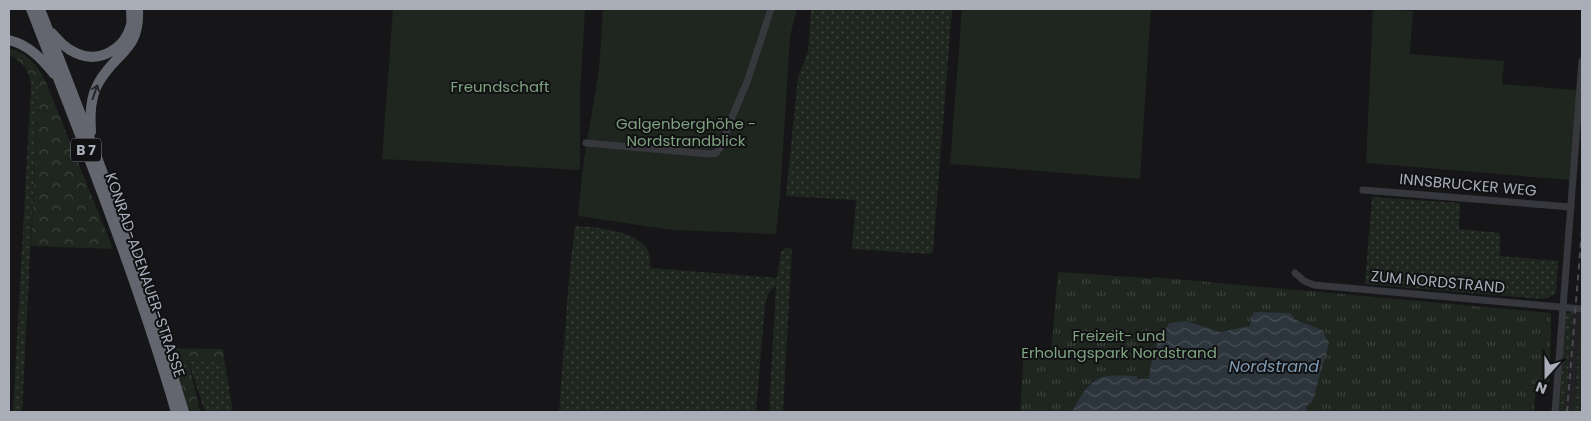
<svg xmlns="http://www.w3.org/2000/svg" width="1591" height="421" viewBox="0 0 1591 421" font-family="Poppins,sans-serif">
  <defs>
    <pattern id="grass-dots" width="8" height="8" patternUnits="userSpaceOnUse" patternTransform="scale(1.25)"><rect width="8" height="8" fill="#1e261f"/><path d="M2 2h.1M6 6h.1" fill="none" stroke="#3c433d" stroke-width="1.8" stroke-linecap="round"/></pattern>
    <pattern id="forest-crowns" width="20" height="18" patternUnits="userSpaceOnUse" patternTransform="scale(1.25)"><rect width="20" height="18" fill="#1e261f"/><path d="M2 6a3 3 0 1 1 6 0M12 15a3 3 0 1 1 6 0" fill="none" stroke="#3c433d"/></pattern>
    <pattern id="park-tufts" width="24" height="20" patternUnits="userSpaceOnUse" patternTransform="scale(1.25)"><rect width="24" height="20" fill="#1e261f"/><path d="M3 7l-1-3M5 7V3M7 7l1-3M15 17l-1-3M17 17v-4M19 17l1-3" fill="none" stroke="#3c433d"/></pattern>
    <pattern id="water-waves" width="16" height="10" patternUnits="userSpaceOnUse" patternTransform="scale(1.25)"><rect width="16" height="10" fill="#2c353c"/><path d="M0 5q4-4 8 0t8 0" fill="none" stroke="#485056"/></pattern>
  </defs>
  <rect width="100%" height="100%" fill="#161618"/>
  <path fill="#222225" d="M1573,312l8,1 -8,99h-8z"/>
  <path fill="url(#grass-dots)" d="M811,9h141l-19,242 -3,3 -78,-5 4,-49 -70,-4 12,-119 10,-25z
    M30,79h9l-17,333h-9l18,-326z
    M1372,197l88,6 -1,26 41,4v23l58,5 -2,33 -13,5 -178,-15z
    M575,226c20,1 61,4 72,23 4,6 2,13 4,19l126,10 4,-26 4,-4 7,1 -9,163h-14l7,-127 -8,9 -3,11 -9,107h-197l10,-134z
    M1573,312l-8,100h-7l7,-95 2,-4z
    M1581,312l1,100h-9z
    M188,360l37,3 8,49h-28z"/>
  <path fill="url(#forest-crowns)" d="M9,48c17,5 28,16 36,32l68,169 -82,-3 8,-167h-9c-3,-12 -10,-19 -21,-24z
    M170,348l53,1 2,14 -37,-3 12,52h-12z"/>
  <path fill="url(#park-tufts)" d="M1058,272l89,6 5,1 1,-2 398,36 -1,69 -14,-1 -2,31h-514l4,-61 27,2z"/>
  <path fill="#1e261f" d="M393,9h192l-5,87v74l-198,-11z
    M603,9h194l-7,27 -10,160 -4,38 -104,-4 -94,-14 5,-51 16,-95z
    M962,9h189l-11,170 -190,-15z
    M1373,9l40,2 -3,43 94,7 -2,23 75,6 -7,90 -204,-17z"/>
  <path fill="url(#water-waves)" d="M1254,312l36,1 6,7 26,10 7,13 -17,60h-2l-4,4 1,5h-235c6,-11 15,-29 28,-34 9,-4 27,-2 37,-2v3h12c1,-20 9,-39 20,-56l17,-2 34,11 30,-6 1,-8z"/>
  <g fill="none" stroke-linecap="round" stroke-linejoin="round">
    <path stroke="#37383d" stroke-width="7" d="M586,143l124,11 6,-1 7,-9 6,-20 18,-42 24,-73
      M1363,190l208,17
      M1295,273l9,8 10,4 268,24
      M1555,412l27,-351"/>
    <path stroke="#63666e" stroke-width="10" d="M31,9c52,133 105,266 145,403
      M40,9c52,133 103,266 144,403
      M52,33c7,8 14,16 24,20 23,11 49,-4 55,-28 1,-5 0,-11 0,-16
      M9,40c20,5 33,19 45,34
      M91,132c-1,-17 -1,-35 8,-50 18,-31 41,-31 39,-73"/>
    <path stroke="#4a4c52" stroke-width="2" stroke-dasharray="6 5" stroke-linecap="butt" d="M1567,412l15,-183"/>
  </g>
  <defs><path id="oneway-shaft" d="M-6 0H5M1.5-3L5.5 0L1.5 3" fill="none" stroke-width="1.6" stroke-linecap="round" stroke-linejoin="round" transform="scale(1.25)"/></defs>
  <use stroke="#26262a" href="#oneway-shaft" transform="translate(95 92) rotate(-71)"/>
  <g text-anchor="middle" stroke-width="4" stroke-linejoin="round" paint-order="stroke">
    <rect fill="#111113" stroke="#7b7e86" stroke-width="1" x="71" y="138.5" width="30" height="23" rx="4"/>
    <g font-size="14" font-weight="bold" fill="#a8adb8">
      <text x="86" y="155">B 7</text>
    </g>
    <g font-size="15" fill="#7fa381" stroke="#111113">
      <text x="500" y="92">Freundschaft</text>
      <text x="686" y="129">Galgenberghöhe -<tspan x="686" dy="17">Nordstrandblick</tspan></text>
      <text x="1119" y="341">Freizeit- und<tspan x="1119" dy="17">Erholungspark Nordstrand</tspan></text>
    </g>
    <g font-size="15" fill="#a8adb8" stroke="#111113">
      <text transform="translate(1468 185) rotate(5)" y="5">INNSBRUCKER WEG</text>
      <text transform="translate(145 275) rotate(71)" y="5">KONRAD-ADENAUER-STRASSE</text>
      <text transform="translate(1438 282) rotate(5)" y="5">ZUM NORDSTRAND</text>
    </g>
    <g font-size="16" font-style="italic" fill="#7f9bb3" stroke="#111113">
      <text x="1274" y="372">Nordstrand</text>
    </g>
  </g>
  <rect width="1591" height="421" fill="none" stroke="#a8adb8" stroke-width="20"/>
  <g transform="translate(1546 376) rotate(201)" stroke="#111113" stroke-width="4" paint-order="stroke">
  <path d="M0-4L9 19L0 12L-9 19Z" fill="#a8adb8"/>
  <text y="-8" font-size="14" font-weight="bold" text-anchor="middle" fill="#a8adb8">N</text>
  </g>
</svg>
